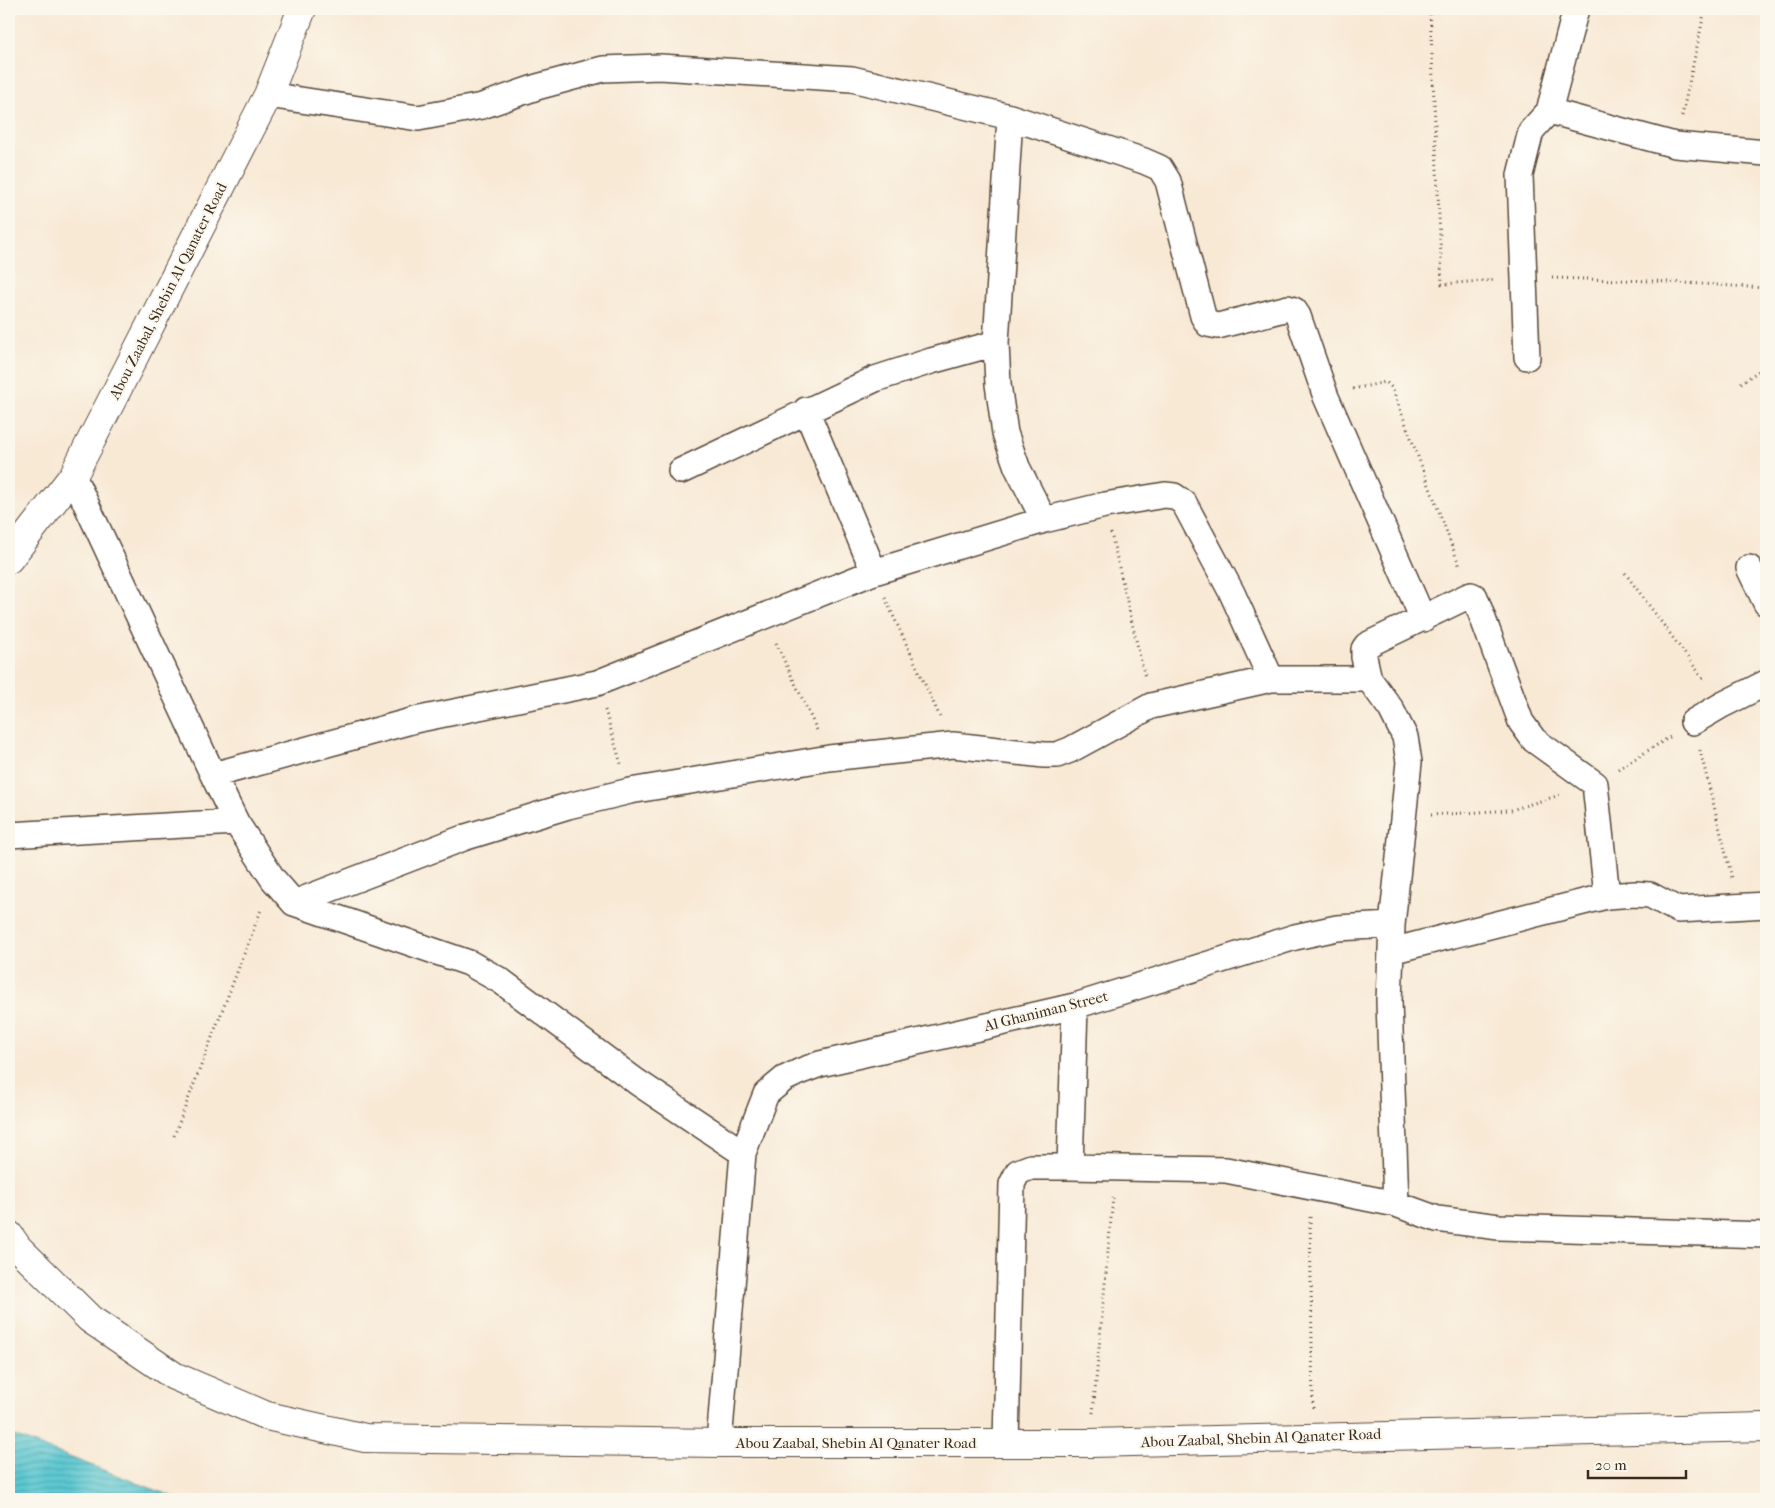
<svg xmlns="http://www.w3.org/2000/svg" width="1775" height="1508" viewBox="0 0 1775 1508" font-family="'IM FELL French Canon',serif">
  <defs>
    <pattern id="water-rules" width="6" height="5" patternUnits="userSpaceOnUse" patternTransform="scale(1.25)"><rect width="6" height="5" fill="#5cc8d2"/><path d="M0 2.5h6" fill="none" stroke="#4da3aa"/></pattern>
  </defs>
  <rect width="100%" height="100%" fill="#fbf7ec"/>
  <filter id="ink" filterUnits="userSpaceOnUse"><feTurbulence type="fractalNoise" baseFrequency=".02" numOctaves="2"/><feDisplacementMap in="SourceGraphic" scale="10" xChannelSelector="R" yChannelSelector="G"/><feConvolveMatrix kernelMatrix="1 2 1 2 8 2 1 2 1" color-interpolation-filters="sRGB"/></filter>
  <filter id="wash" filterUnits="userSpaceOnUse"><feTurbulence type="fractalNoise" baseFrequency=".0096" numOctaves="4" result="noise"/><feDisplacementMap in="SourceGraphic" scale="20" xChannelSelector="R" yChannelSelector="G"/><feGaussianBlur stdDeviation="1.12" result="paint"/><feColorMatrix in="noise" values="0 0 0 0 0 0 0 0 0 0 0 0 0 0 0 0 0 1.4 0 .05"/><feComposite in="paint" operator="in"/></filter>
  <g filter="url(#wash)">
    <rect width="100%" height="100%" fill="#f8e9d5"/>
    <path fill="url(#water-rules)" stroke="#4c7978" d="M9,1434l170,65h-170z"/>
  </g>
  <g filter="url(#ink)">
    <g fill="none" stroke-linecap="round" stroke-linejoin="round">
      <defs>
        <path id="street" d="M268,95l150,23 64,-12 55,-19 66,-18 57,-2 192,12 158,38 134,44 16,7 8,13 35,135 5,8 10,2 70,-18 6,2 4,6 28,81 97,222
          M1549,111l126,34 91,8
          M1010,117l-14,226 2,41 7,49 12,34 27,53
          M1527,357l-7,-182 11,-44 18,-20 27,-102
          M806,410l68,162
          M681,471l194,-92 56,-18 65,-18
          M73,476l140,299 23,47 37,57 21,24 175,60 32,18 136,101 106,71
          M1749,568l17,35
          M1693,722l29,-17 44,-22
          M213,775l202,-55 182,-37 277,-111 170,-52 61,-15 60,-10 9,1 10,7 48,90 39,86
          M9,835l227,-13
          M294,903l172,-66 102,-31 62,-15 199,-33 124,-13 91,10h13l13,-5 81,-44 120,-27h98
          M1391,951l216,-55 28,-2 15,1 28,15 88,-5
          M1070,1167l5,-161
          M1396,1204l-7,-203 3,-76 17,-163 -4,-25 -14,-28 -22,-30 -5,-22v-8l3,-4 101,-49 3,-1 4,2 46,125 13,18 61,44 12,112
          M719,1443l24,-290 23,-59 18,-15 17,-8 19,-7 255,-58 220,-69 42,-9 55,-3
          M1006,1443l6,-259 6,-12 13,-5h39l156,3 170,34 41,15 62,8 267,8"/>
        <path id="secondary" d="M9,559l64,-83 195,-381 34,-86
          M9,1235l9,13 72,71 84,57 93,40 98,22 354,5h371l676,-16"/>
      </defs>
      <use href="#street" stroke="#574739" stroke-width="28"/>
      <use href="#secondary" stroke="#574739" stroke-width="30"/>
      <path stroke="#574739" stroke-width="3" stroke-dasharray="1 4" stroke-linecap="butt" d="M1430,9l12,275 54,-4
        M1682,116l23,-107
        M1552,278l100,3 114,7
        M1741,383l25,-17
        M1353,389l33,-7 6,6 68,179
        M1111,533l34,145
        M1625,573l80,108
        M885,598l55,119
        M776,643l41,87
        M605,710l16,54
        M1700,750l32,128
        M1618,769l52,-32
        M1431,815l80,-5 49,-15
        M174,1136l87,-226
        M1310,1217l3,191
        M1093,1413l20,-216"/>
      <use href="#street" stroke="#fff" stroke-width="25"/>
      <use href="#secondary" stroke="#fff" stroke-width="28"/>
    </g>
  </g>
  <g text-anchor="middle" stroke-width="4.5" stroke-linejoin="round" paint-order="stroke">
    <g font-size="15" fill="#3b2a1e" stroke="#fbf7ec">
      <text transform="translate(168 291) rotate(-63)" y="5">Abou Zaabal, Shebin Al Qanater Road</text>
      <text transform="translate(1046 1011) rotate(-14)" y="5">Al Ghaniman Street</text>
      <text transform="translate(1261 1438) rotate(-2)" y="5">Abou Zaabal, Shebin Al Qanater Road</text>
      <text x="856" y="1448">Abou Zaabal, Shebin Al Qanater Road</text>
    </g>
  </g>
  <rect width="1775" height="1508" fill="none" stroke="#fbf7ec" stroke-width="30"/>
  <path d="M1588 1470v8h98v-8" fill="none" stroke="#3b2a1e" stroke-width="2.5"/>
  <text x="1595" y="1470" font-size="15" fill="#3b2a1e" stroke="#fbf7ec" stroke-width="4" paint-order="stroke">20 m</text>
</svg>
